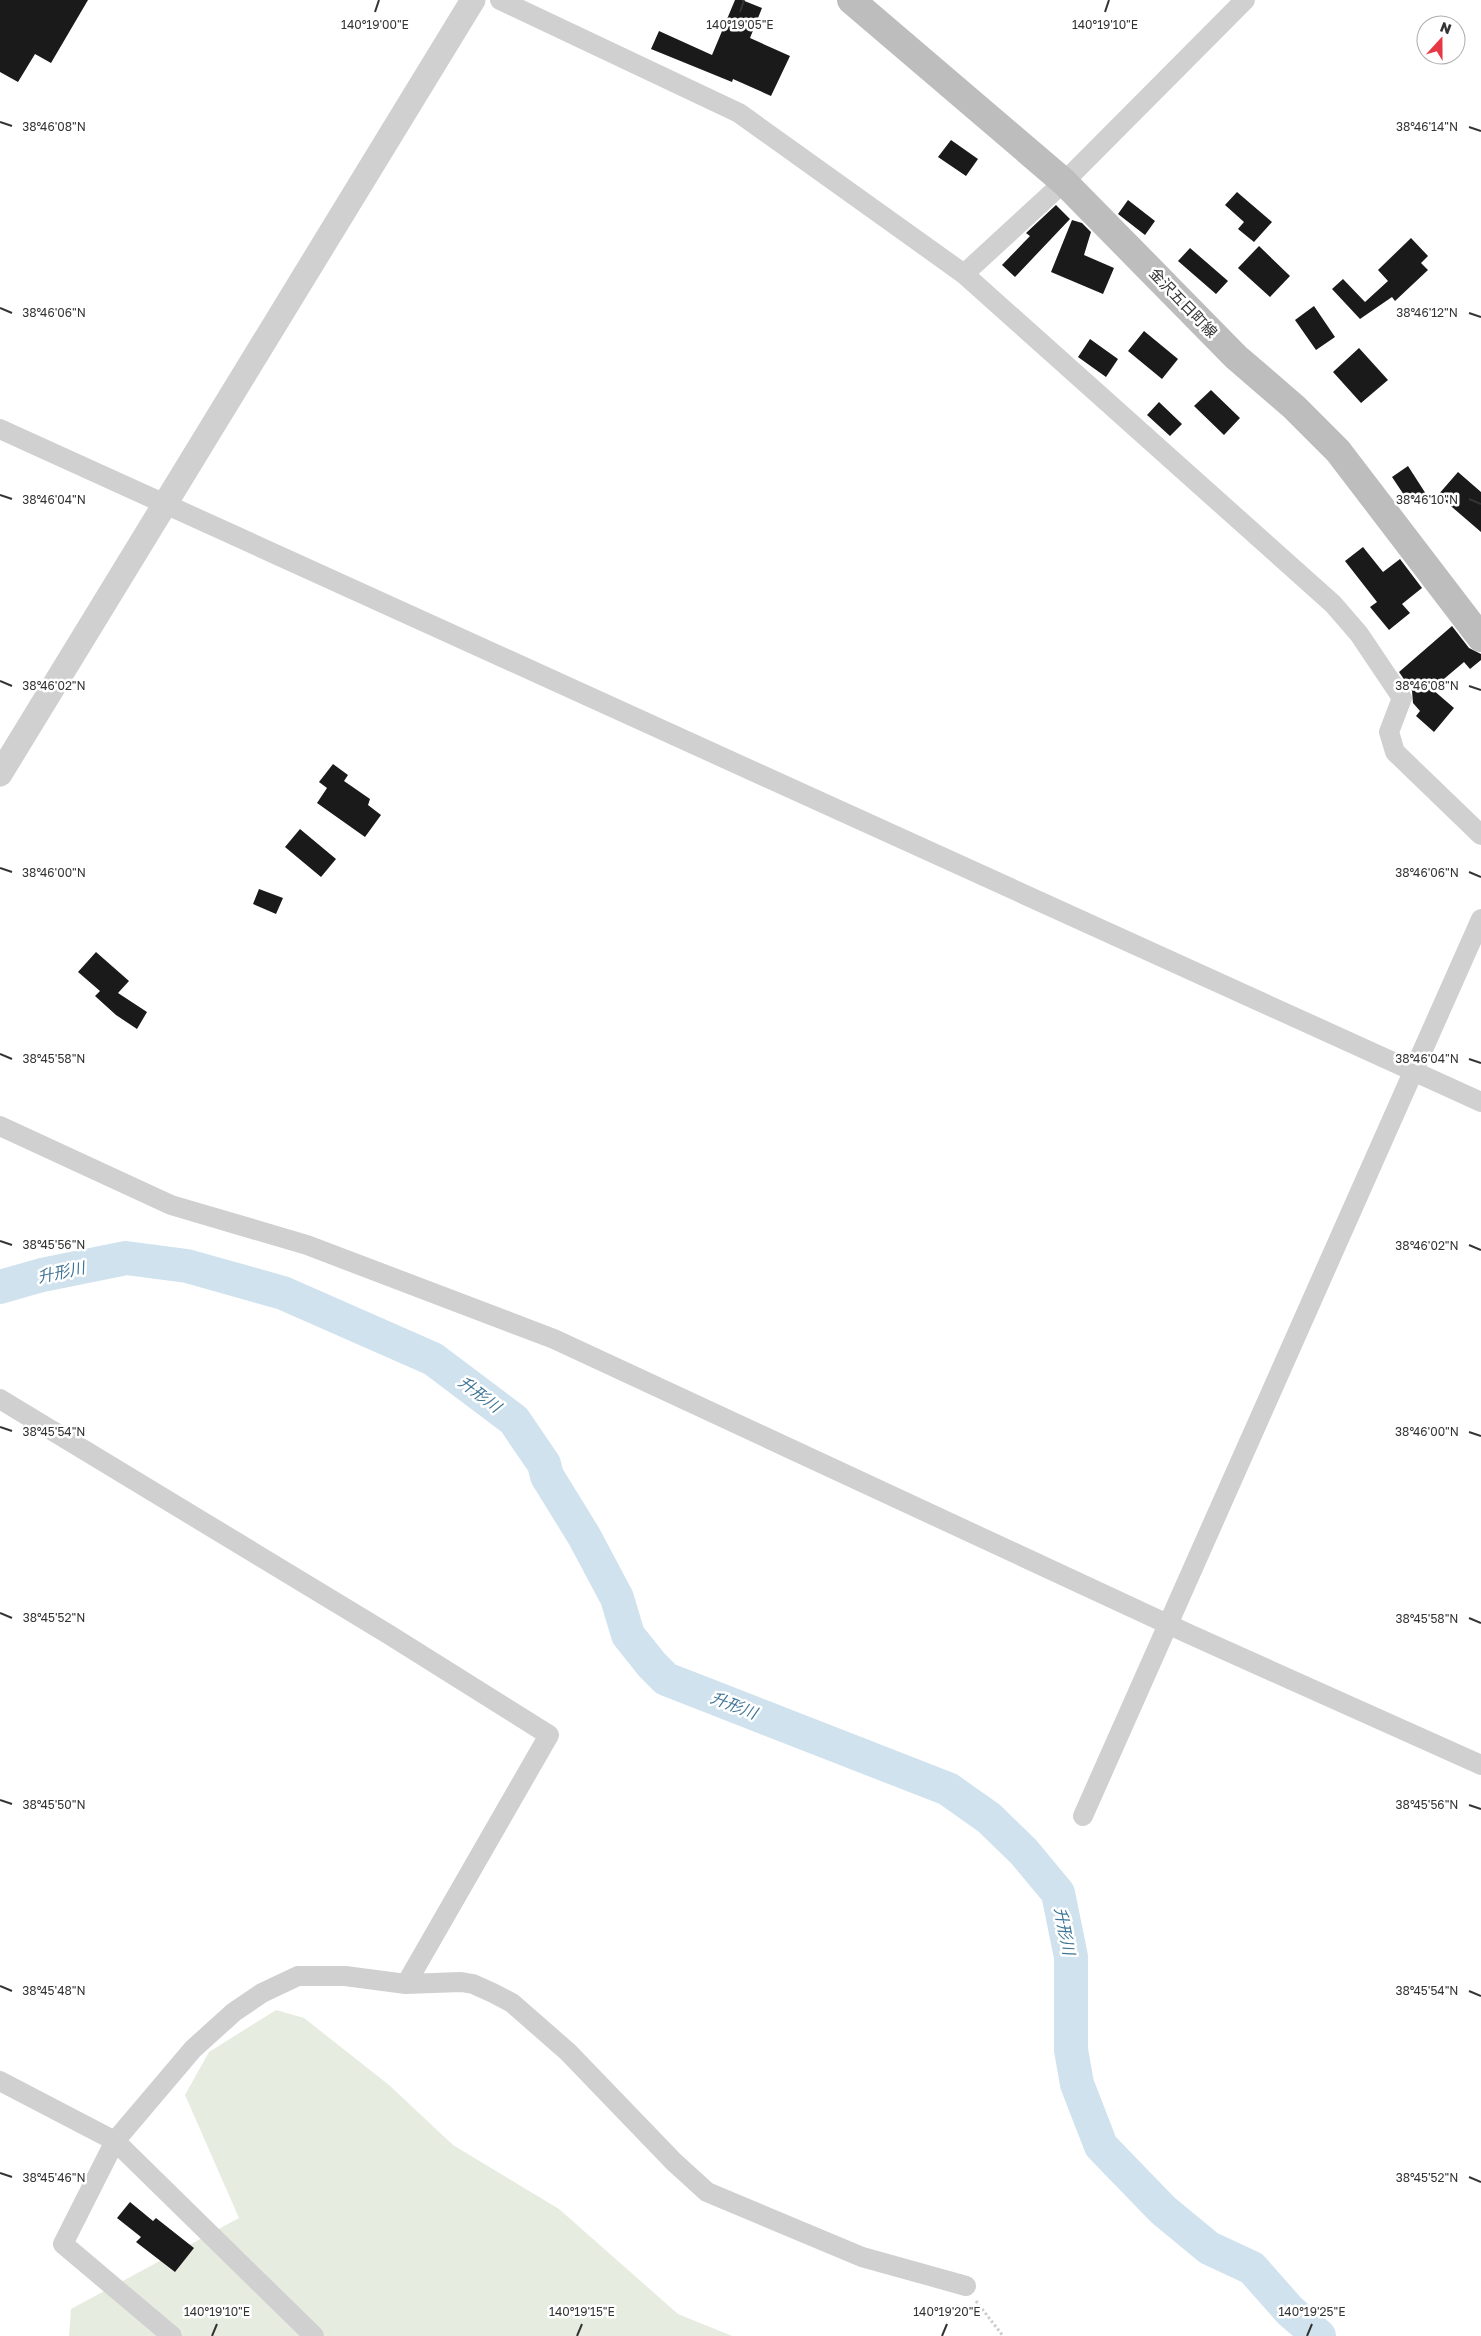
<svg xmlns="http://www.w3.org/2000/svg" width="1481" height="2336" viewBox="0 0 1481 2336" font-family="'Golos Text','Noto Sans JP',sans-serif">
  <rect width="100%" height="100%" fill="#fff"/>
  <path fill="#e6ecdf" d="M276,2010l28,8 85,67 64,60 106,64 119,105 54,22h-663l2,-27 168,-91 -54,-123 24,-43z"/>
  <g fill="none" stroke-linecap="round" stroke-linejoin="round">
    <path stroke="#cfe2ee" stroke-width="34" d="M0,1287l42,-12 84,-17 61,8 96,27 150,66 81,61 30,44 3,12 37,60 33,62 11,37 24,30 14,14 282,110 41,29 35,34 34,41 13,64v93l6,34 24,62 62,64 46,38 43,20 38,43 29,25"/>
  </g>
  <path fill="#1a1a1a" d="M0,0h88l-37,63 -16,-9 -17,28 -18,-10z
    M735,0h7l20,8 -12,30 40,18 -19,40 -38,-17 -1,3 -81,-33 8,-18 53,24z
    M951,140l27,19 -12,17 -28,-19z
    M1237,192l35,30 -18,20 -16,-13 6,-7 -19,-17z
    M1128,200l27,21 -10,14 -27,-21z
    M1056,205l14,14 -55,58 -13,-12 28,-29 -4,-3z
    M1072,220l10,3 9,9 -7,23 30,13 -11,26 -52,-22z
    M1411,238l17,18 -7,7 7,7 -33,31 -3,-4 -32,22 -28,-30 11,-10 22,23 23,-21 -10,-11z
    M1259,246l31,30 -20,21 -32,-29z
    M1190,248l38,33 -12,13 -38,-33z
    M1314,306l21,31 -19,13 -21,-30z
    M1144,331l34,28 -16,20 -34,-28z
    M1090,339l28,20 -12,18 -28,-20z
    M1359,348l29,32 -27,23 -28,-31z
    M1211,390l29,28 -16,17 -30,-29z
    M1159,402l23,22 -12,12 -23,-21z
    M1408,466l18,28 -16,10 -18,-27z
    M1458,472l23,20v40l-43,-37z
    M1363,547l20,25 17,-13 22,29 -20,16 8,9 -21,17 -19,-23 7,-5 -32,-41z
    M1452,626l17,22 12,6v6l-11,9 -6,-7 -32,27 22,19 -20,24 -18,-16 4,-5 -7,-8 -1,-12 -13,-19z
    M333,764l15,11 -4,6 26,18 -2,6 13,10 -16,22 -48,-34 10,-15 -8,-6z
    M300,829l36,30 -15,18 -36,-30z
    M259,889l24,9 -7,16 -23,-10z
    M96,952l33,29 -11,12 29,19 -10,17 -21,-14 -21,-19 5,-5 -22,-19z
    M130,2202l23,19 3,-3 38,30 -19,24 -39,-30 5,-5 -24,-19z"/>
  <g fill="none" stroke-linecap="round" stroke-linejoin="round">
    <path stroke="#cdcdcd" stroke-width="3" stroke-dasharray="2.5 2.5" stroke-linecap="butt" d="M976,2301l27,35"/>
    <path stroke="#d0d0d0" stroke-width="20" d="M500,0l239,113 225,161 369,330 26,30 43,64 -13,34 6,20 86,83
      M964,274l100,-92 181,-182
      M0,429l1481,673
      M0,1126l171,79 136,40 247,94 635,295 292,131
      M0,1399l388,235 161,101 -143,249
      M1083,1816l398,-897
      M0,2081l115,60 199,195
      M172,2336l-109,-92 52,-103 78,-92 41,-37 28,-19 36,-17h47l61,8 55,-2 12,2 20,9 19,10 56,49 106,110 33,30 155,65 104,29"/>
    <path stroke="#d0d0d0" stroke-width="25" d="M0,774l473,-774"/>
    <path stroke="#bdbdbd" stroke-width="28" d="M851,0l213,182 172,175 58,50 44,44 143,187"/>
  </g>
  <path fill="none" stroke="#333" stroke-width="2" d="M375,12l4,-12M740,12l4,-12M1105,12l4,-12M0,122l12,4M1469,127l12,4M0,308l12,5M1469,313l12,4M0,495l12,4M1469,499l12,5M0,681l12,5M1469,686l12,4M0,868l12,4M1469,872l12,5M0,1054l12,5M1469,1059l12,4M0,1241l12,4M1469,1245l12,5M0,1427l12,4M1469,1432l12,4M0,1613l12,5M1469,1618l12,5M0,1800l12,4M1469,1805l12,4M0,1986l12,5M1469,1991l12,5M0,2173l12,4M1469,2177l12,5M212,2336l5,-12M577,2336l5,-12M942,2336l5,-12M1307,2336l5,-12"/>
  <g text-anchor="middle" stroke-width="5" stroke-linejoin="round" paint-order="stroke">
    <g font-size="15" fill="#333" stroke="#fff">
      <text transform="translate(1183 303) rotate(46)" y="5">金沢五日町線</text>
    </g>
    <g font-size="16" font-style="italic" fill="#3f7597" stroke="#fff">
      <text transform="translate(61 1272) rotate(-12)" y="6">升形川</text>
      <text transform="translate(480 1394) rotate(37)" y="6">升形川</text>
      <text transform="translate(734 1705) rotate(21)" y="6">升形川</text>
      <text transform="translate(1065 1931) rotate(79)" y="6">升形川</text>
    </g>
  </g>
  <g font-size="12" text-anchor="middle" fill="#333" stroke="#fff" stroke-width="5" stroke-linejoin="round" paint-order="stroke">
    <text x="375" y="29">140°19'00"E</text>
    <text x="740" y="29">140°19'05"E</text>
    <text x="1105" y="29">140°19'10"E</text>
    <text x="54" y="131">38°46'08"N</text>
    <text x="1427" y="131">38°46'14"N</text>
    <text x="54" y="317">38°46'06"N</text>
    <text x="1427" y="317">38°46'12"N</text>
    <text x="54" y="504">38°46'04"N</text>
    <text x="1427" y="504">38°46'10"N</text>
    <text x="54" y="690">38°46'02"N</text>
    <text x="1427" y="690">38°46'08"N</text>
    <text x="54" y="877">38°46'00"N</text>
    <text x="1427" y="877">38°46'06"N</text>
    <text x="54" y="1063">38°45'58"N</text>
    <text x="1427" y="1063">38°46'04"N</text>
    <text x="54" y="1249">38°45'56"N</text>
    <text x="1427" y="1250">38°46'02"N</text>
    <text x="54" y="1436">38°45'54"N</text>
    <text x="1427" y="1436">38°46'00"N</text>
    <text x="54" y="1622">38°45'52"N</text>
    <text x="1427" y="1623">38°45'58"N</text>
    <text x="54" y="1809">38°45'50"N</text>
    <text x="1427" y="1809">38°45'56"N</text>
    <text x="54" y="1995">38°45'48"N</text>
    <text x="1427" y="1995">38°45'54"N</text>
    <text x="54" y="2182">38°45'46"N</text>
    <text x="1427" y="2182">38°45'52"N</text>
    <text x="217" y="2316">140°19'10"E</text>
    <text x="582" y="2316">140°19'15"E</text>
    <text x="947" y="2316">140°19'20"E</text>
    <text x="1312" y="2316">140°19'25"E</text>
  </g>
  <g transform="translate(1441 40) rotate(21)"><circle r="24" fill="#ffffff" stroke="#adadad"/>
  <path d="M0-4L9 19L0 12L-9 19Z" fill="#e63946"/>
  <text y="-8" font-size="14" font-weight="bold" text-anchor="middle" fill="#333333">N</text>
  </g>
</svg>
